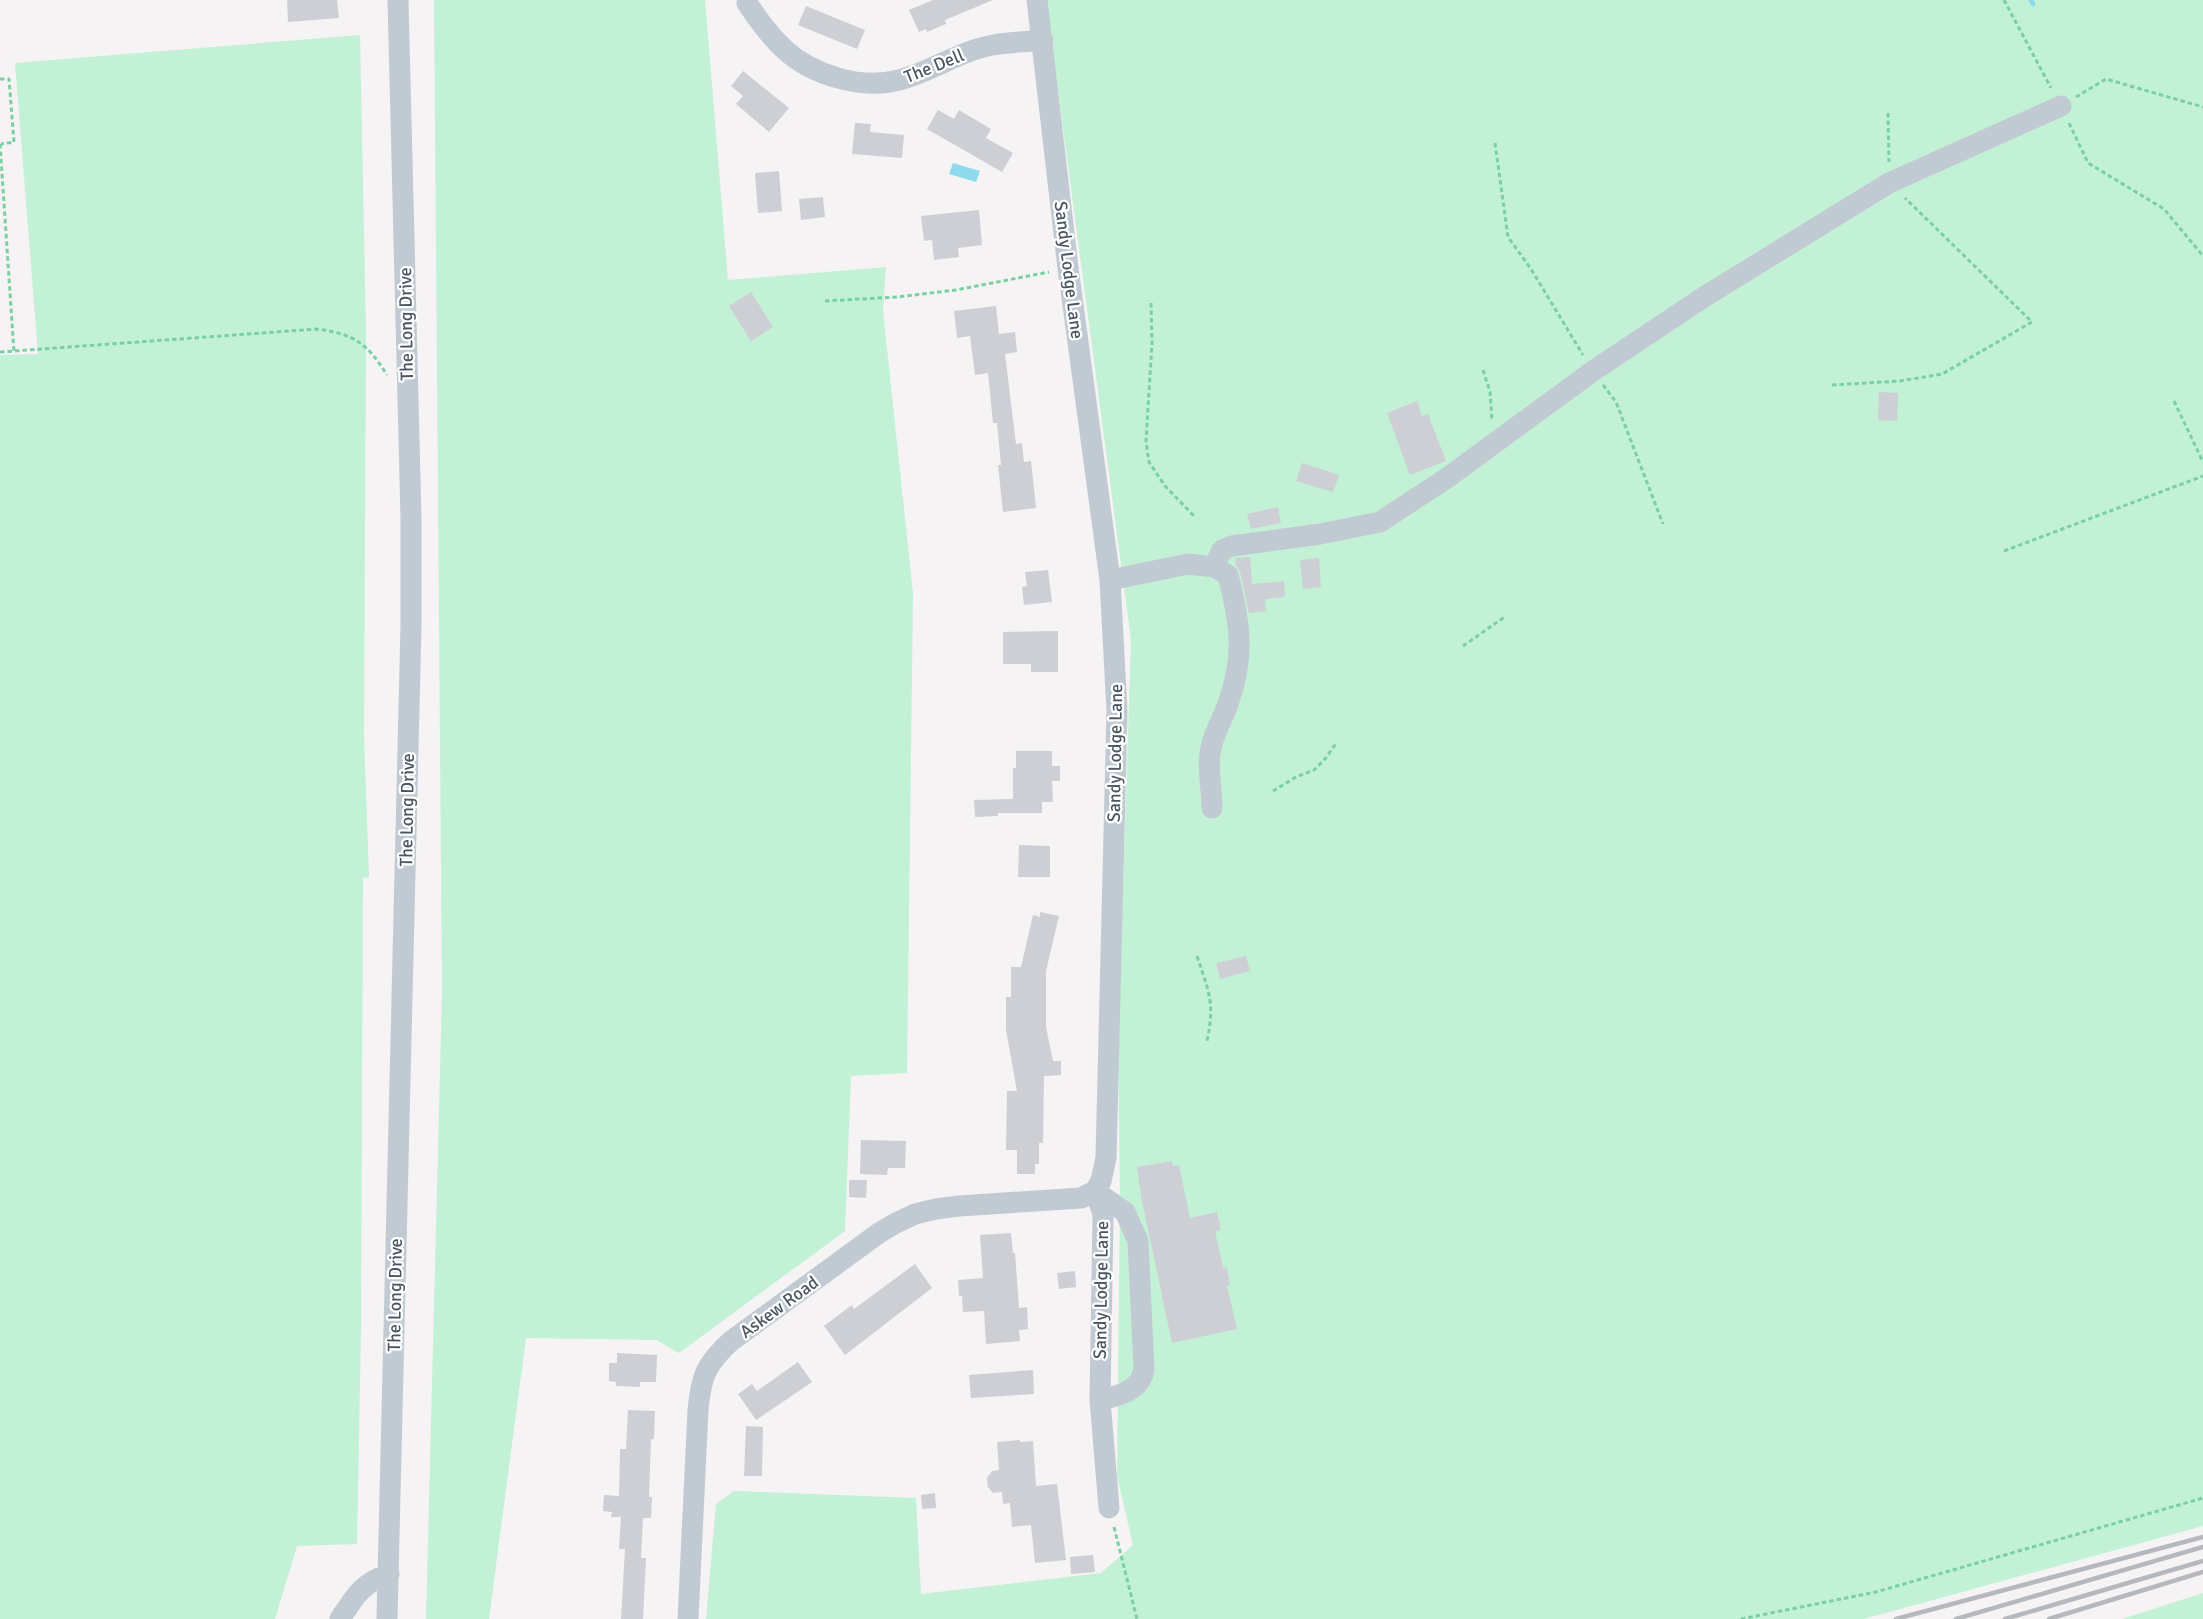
<svg xmlns="http://www.w3.org/2000/svg" width="2203" height="1619" viewBox="0 0 2203 1619" font-family="Signika,sans-serif">
  <rect width="100%" height="100%" fill="#f5f3f3"/>
  <path fill="#c3f1d5" d="M434,0h271l23,280 158,-13 -3,44 30,282 -6,480 -56,3 -6,155 -166,122 -23,-13 -130,-2 -37,281h-63l16,-626z
    M1046,0h1157v1526l-339,93h-1158l10,-115 18,-13 182,7 5,96 180,-21 32,-28 -16,-69 3,-282 -2,-152 13,-402z
    M360,35l6,298 -2,402 5,142 -6,1 -2,451 -4,215 -60,2 -22,73h-275v-1264l38,-1 -23,-291z
    M2203,1593v26h-81z"/>
  <path fill="#90daee" d="M953,163l27,8 -4,11 -27,-8z"/>
  <g fill="none" stroke-linecap="round" stroke-linejoin="round">
    <path stroke="#90daee" stroke-width="5" d="M2031,0l2,4"/>
  </g>
  <path fill="#cdcfd5" d="M287,0h50l2,18 -51,4z
    M933,0h60l-48,20 1,4 -19,8 -1,-3 -7,3 -10,-22z
    M806,6l59,24 -8,19 -59,-24z
    M743,71l46,37 -20,24 -33,-28 7,-8 -12,-10z
    M938,110l16,9 5,-9 32,19 -5,9 27,15 -11,19 -75,-43z
    M855,123l16,1 -1,8 34,3 -2,23 -50,-4z
    M779,171l3,40 -24,2 -3,-40z
    M823,197l2,20 -24,3 -2,-21z
    M979,210l3,35 -24,3 1,9 -25,3 -2,-20 -8,1 -3,-25z
    M751,292l22,35 -22,14 -22,-35z
    M996,306l3,28 16,-2 2,20 -12,2 11,90 6,-1 2,19 7,-1 5,47 -33,4 -5,-47h3l-4,-42h-4l-5,-50 -13,2 -5,-39 -13,2 -3,-27z
    M1879,392l19,1 -1,28 -19,-1z
    M1417,401l5,15 6,-2 18,47 -36,14 -23,-62z
    M1302,463l37,12 -6,17 -37,-11z
    M1278,507l3,16 -30,6 -4,-15z
    M1250,557l2,27 32,-3 1,16 -20,2 1,12 -17,2 -9,-41 -4,-7 -1,-7z
    M1319,558l2,29 -18,2 -3,-29z
    M1048,570l4,32 -28,3 -2,-18 5,-1 -2,-14z
    M1058,631v41h-27v-8h-28v-32z
    M1016,751h36v15h8v15h-8l1,21h-11v11h-44v3l-23,1 -1,-17 39,-1v-31h3z
    M1019,845l31,1v31h-32z
    M1040,912l19,4 -13,55v56l7,34h8v14l-17,1 -1,67h-4v21h-4v10h-18v-24h-11l1,-59h10l-11,-61v-33h5v-30h10l12,-52 7,2z
    M1246,956l4,15 -30,8 -4,-16z
    M861,1140l45,1 -1,27h-17l-1,7 -27,-1z
    M1172,1161l1,5 6,-1 11,53 27,-6 4,18 -6,1 8,37 4,-1 3,17 -3,2 10,43 -65,14 -31,-147 -4,-29z
    M849,1180h18l-1,18 -17,-1z
    M1011,1233l2,20h2l4,55 8,-1 1,22 -9,1 1,11 -34,3 -2,-33 -21,1 -1,-16h-3l-1,-16 25,-2 -3,-43z
    M915,1264l17,24 -87,67 -21,-29 28,-21 2,4z
    M1075,1271l1,16 -17,2 -2,-16z
    M617,1353l40,2 -1,27h-16v5l-24,-1v-4l-7,-1v-18h8z
    M798,1362l14,20 -56,38 -18,-26 14,-10 5,7z
    M1033,1370l1,24 -63,4 -2,-23z
    M628,1410l27,1 -1,28h-3l-2,58h3l-1,21h-8l-2,40h5l-3,61h-22l4,-70h-6l2,-32h-10l1,-5 -9,-1 1,-16 15,1 1,-47h6z
    M746,1426l17,1 -1,49h-18z
    M1020,1440v2l13,-1 3,45 21,-2 9,76 -31,3 -4,-38 -19,2 -2,-24 -7,1 -1,-12 -9,1 -5,-6 -1,-9 5,-7 7,-1 -2,-28z
    M935,1493l1,15 -14,1 -1,-14z
    M1093,1555l2,17 -24,2 -1,-17z"/>
  <g fill="none" stroke-linecap="round" stroke-linejoin="round">
    <path stroke="#7ad0a6" stroke-width="3" stroke-dasharray="4.5 3" stroke-linecap="butt" d="M2004,0l47,88
      M0,79h9l5,63 -13,2
      M2076,97l30,-18 97,28
      M1888,113l1,49
      M2069,123l19,40 76,46 39,47
      M1495,143l13,94 23,32 52,86
      M0,144l14,208
      M825,301l72,-4 59,-7 93,-18
      M1151,303l1,40 -6,98 3,21 16,24 29,30
      M0,352l317,-23c37,5 50,14 70,46
      M1483,370l7,22 2,29
      M1603,385l13,17 47,122
      M1832,385l68,-4 42,-7 90,-52 -127,-124
      M2174,401l29,61
      M2004,551l199,-75
      M1463,646l43,-30
      M1273,791l23,-14 18,-7 11,-11 12,-17
      M1197,956c12,36 18,47 10,85
      M1114,1527l23,92
      M1741,1619l135,-27 327,-94"/>
    <path stroke="#c1cad2" stroke-width="21" d="M1037,0l31,268 42,312 7,131 -11,447 -5,23 -6,10 8,23 -3,186 9,108
      M747,3c11,16 22,32 37,46 28,26 77,41 115,31 32,-8 60,-29 94,-35 16,-3 33,-3 50,-5
      M1214,567l8,-17 10,-4 88,-12 60,-12 67,-44 146,-107 111,-74 185,-114 172,-77
      M1110,580l78,-16 26,3 14,8c12,47 17,80 1,126 -5,15 -13,28 -17,43 -6,20 0,43 0,64
      M340,1619c15,-23 22,-36 49,-45
      M387,1619l24,-994v-106l-13,-519
      M688,1619l10,-209c3,-34 8,-46 33,-69l148,-108 15,-9 21,-10 21,-5 23,-3 122,-8 14,-7 30,21 13,29 6,129c-4,21 -26,26 -44,30"/>
    <path stroke="#b5b8bd" stroke-width="4.5" d="M1896,1619l307,-82
      M1956,1619l247,-72
      M2005,1619l198,-58
      M2049,1619l154,-47"/>
  </g>
  <g text-anchor="middle" stroke-width="4.5" stroke-linejoin="round" paint-order="stroke">
    <g font-size="18" fill="#4a5661" stroke="#fff">
      <text transform="translate(934 66) rotate(-22)" y="6">The Dell</text>
      <text transform="translate(1069 270) rotate(83)" y="6">Sandy Lodge Lane</text>
      <text transform="translate(406 324) rotate(-91)" y="6">The Long Drive</text>
      <text transform="translate(1115 753) rotate(-89)" y="6">Sandy Lodge Lane</text>
      <text transform="translate(407 810) rotate(-89)" y="6">The Long Drive</text>
      <text transform="translate(1101 1290) rotate(-89)" y="6">Sandy Lodge Lane</text>
      <text transform="translate(395 1295) rotate(-89)" y="6">The Long Drive</text>
      <text transform="translate(779 1307) rotate(-36)" y="6">Askew Road</text>
    </g>
  </g>
</svg>
